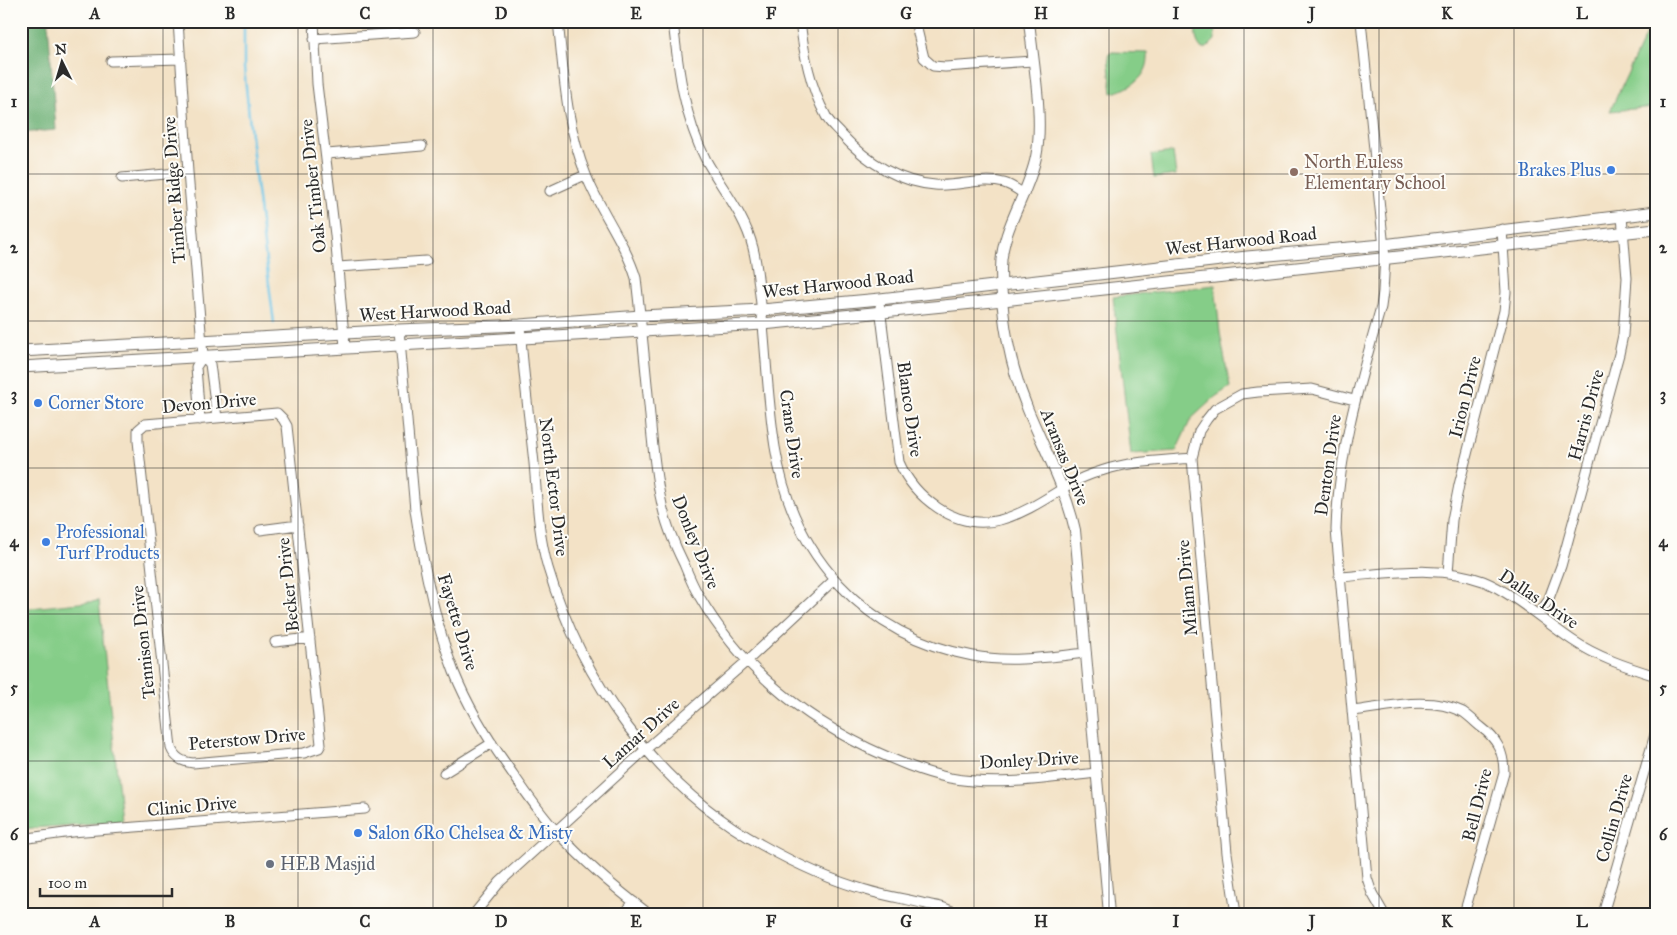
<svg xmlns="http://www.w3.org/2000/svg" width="1677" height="935" viewBox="0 0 1677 935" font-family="'IM FELL Great Primer',serif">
  <rect width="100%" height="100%" fill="#fdfcf7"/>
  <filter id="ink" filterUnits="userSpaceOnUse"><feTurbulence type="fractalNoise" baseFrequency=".02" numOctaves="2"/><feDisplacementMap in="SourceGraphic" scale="10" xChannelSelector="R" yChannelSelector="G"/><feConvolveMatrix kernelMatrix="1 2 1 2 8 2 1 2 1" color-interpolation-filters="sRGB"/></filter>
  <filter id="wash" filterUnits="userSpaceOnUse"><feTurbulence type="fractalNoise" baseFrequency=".0096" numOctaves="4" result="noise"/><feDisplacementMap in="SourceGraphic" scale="20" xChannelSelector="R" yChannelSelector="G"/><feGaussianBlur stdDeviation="1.12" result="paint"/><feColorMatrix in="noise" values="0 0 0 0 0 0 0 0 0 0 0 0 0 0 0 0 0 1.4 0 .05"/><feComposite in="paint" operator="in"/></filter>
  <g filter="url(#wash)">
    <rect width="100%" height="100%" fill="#f3e2c6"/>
    <path fill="#85cd88" stroke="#587c5a" d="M1200,21h14l1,19 -8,8 -5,1c-8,-9 -8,-18 -2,-28z
      M1652,21h4v86l-46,4z
      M1112,52l36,1c2,23 -16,35 -36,40l-4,-38z
      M1173,152l3,23 -22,3 -3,-23z
      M1215,285l5,48 10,54 -15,10 -24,22 -15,32 -45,3 -18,-157z
      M99,601l23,220 -101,8v-220z"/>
    <path fill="#6cb074" stroke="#4c6e50" d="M21,21h27l8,109 -35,3z"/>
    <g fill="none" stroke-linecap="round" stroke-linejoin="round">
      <path stroke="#69c5e7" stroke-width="2.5" d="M244,21v47l12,115 18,140"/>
    </g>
  </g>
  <g filter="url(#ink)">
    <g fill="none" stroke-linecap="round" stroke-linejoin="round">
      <defs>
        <path id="minor" d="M178,21l10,151 15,184
          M314,21l3,63 18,151 10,112
          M558,21c6,54 8,104 28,154 14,36 39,67 50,103 5,43 9,85 13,127 3,32 5,64 12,95 4,22 13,44 23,64 4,10 9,22 15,32 40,69 97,117 169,152 26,12 53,24 82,30 49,9 98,0 147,-5
          M673,21c5,47 11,97 33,139 16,29 39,55 47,88 4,15 5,32 7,47 6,51 7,102 15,152 17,108 89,189 198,209 37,7 76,1 113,-3
          M800,21c4,33 10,66 26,95 3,7 10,12 15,18 25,27 57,48 94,51 23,2 46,-8 69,-2 7,2 14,7 20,11
          M915,21l9,37 9,8 12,1 88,-6
          M1361,21l24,237 -2,34 -2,15c-21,74 -43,146 -45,223l31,348 5,15 12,21
          M314,39l101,-7
          M111,61l70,-2
          M327,154l95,-8
          M122,178l66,-6
          M550,191l35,-16
          M338,267l88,-6
          M880,307l19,155c8,19 21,34 39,46 49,33 89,2 132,-24 9,-5 21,-10 31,-13 28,-10 61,-10 91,-13
          M520,325c3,46 9,92 14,138 3,34 4,71 14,105 33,112 109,220 214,277 32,18 68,35 104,45 19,6 40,9 60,14 10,2 21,3 30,10
          M399,330l16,180c8,54 19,110 39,162 13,32 32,64 52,92 16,23 31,46 50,67 28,31 60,58 93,83
          M203,356l7,8 7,54
          M277,413l6,6 4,7 34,318 -2,4 -15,5 -111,10c-11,-1 -18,-5 -22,-15l-33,-307v-11l7,-6z
          M200,420l-4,-53 7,-11
          M260,530l38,-5
          M1448,573l4,-53 7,-35 45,-174 2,-19 -4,-63
          M1339,577c47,-3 99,-13 144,4 30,12 62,41 89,59 25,17 55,27 84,36
          M1538,615l10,-14 13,-35 58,-212 4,-19 4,-57 -5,-62
          M275,642l35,-4
          M1352,711c35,-4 77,-16 111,1 6,4 12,10 18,15 16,12 23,25 23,46l-40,141
          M444,773l48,-30
          M21,839l51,-7 293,-23
          M474,914l26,-32 146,-133 101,-88 87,-81
          M624,914l10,-12
          M1236,914l-9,-61 -35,-395 7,-27 8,-12 8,-10 27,-15 16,-2 54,-3 42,11
          M1603,914l53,-183"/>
        <path id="tertiary" d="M1029,21c4,40 15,98 7,136 -8,39 -35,71 -35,112 0,47 9,97 27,141 16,39 38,78 47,120l34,384"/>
        <path id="secondary" d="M21,351l378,-21 121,-5 121,-9 121,-6 118,-11 367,-42 136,-12 273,-33
          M21,367l742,-43 240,-24 653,-71"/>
      </defs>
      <use href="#minor" stroke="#716b61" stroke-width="11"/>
      <use href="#tertiary" stroke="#716b61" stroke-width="12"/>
      <use href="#secondary" stroke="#716b61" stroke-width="13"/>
      <use href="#minor" stroke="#fff" stroke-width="9"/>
      <use href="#tertiary" stroke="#fff" stroke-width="10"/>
      <use href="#secondary" stroke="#fff" stroke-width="11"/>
    </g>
  </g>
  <path fill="none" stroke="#2b2b2b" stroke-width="1" stroke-opacity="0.55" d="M163,21v893M298,21v893M433,21v893M568,21v893M703,21v893M838,21v893M974,21v893M1109,21v893M1244,21v893M1379,21v893M1514,21v893M21,174h1635M21,321h1635M21,468h1635M21,614h1635M21,761h1635"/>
  <g fill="#3f7fe0" stroke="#fdfcf7" stroke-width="2">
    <circle cx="1611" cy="170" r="5"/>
    <circle cx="38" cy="403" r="5"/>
    <circle cx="46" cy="542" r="5"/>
    <circle cx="358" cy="833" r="5"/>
  </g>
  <circle fill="#8d6e63" stroke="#fdfcf7" stroke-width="2" cx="1294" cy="172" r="5"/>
  <circle fill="#6b7280" stroke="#fdfcf7" stroke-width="2" cx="270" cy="864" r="5"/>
  <g text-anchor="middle" stroke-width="4" stroke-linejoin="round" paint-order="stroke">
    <g font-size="18" fill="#785e54" stroke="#fdfcf7" text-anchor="start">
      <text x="1304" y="168">North Euless<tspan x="1304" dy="21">Elementary School</tspan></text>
    </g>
    <g font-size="18" fill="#366cbe" stroke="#fdfcf7" text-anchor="start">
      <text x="1601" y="176" text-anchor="end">Brakes Plus</text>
      <text x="48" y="409">Corner Store</text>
      <text x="56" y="538">Professional<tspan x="56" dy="21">Turf Products</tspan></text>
      <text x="368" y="839">Salon 6Ro Chelsea &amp; Misty</text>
    </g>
    <g font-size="18" fill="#2b2b2b" stroke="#fdfcf7">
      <text transform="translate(313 186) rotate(-96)" y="6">Oak Timber Drive</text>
      <text transform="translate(174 190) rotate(-94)" y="6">Timber Ridge Drive</text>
      <text transform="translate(1241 241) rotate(-6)" y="6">West Harwood Road</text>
      <text transform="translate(838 284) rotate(-6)" y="6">West Harwood Road</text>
      <text transform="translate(435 311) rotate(-3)" y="6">West Harwood Road</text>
      <text transform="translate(1465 397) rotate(-76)" y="6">Irion Drive</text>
      <text transform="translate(209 403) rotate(-5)" y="6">Devon Drive</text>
      <text transform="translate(910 409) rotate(82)" y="6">Blanco Drive</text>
      <text transform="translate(1586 415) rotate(-75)" y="6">Harris Drive</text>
      <text transform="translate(792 434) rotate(82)" y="6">Crane Drive</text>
      <text transform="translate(1065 457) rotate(68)" y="6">Aransas Drive</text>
      <text transform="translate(1328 465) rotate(-82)" y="6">Denton Drive</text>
      <text transform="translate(554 487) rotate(83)" y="6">North Ector Drive</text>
      <text transform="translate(696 542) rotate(68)" y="6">Donley Drive</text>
      <text transform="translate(288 585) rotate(-96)" y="6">Becker Drive</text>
      <text transform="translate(1187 588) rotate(-95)" y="6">Milam Drive</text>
      <text transform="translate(1539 599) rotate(34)" y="6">Dallas Drive</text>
      <text transform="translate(458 622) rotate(73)" y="6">Fayette Drive</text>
      <text transform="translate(143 642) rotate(-96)" y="6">Tennison Drive</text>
      <text transform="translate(641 733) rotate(-42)" y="6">Lamar Drive</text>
      <text transform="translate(247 739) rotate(-5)" y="6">Peterstow Drive</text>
      <text transform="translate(1029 760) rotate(-3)" y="6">Donley Drive</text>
      <text transform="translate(1477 805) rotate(-76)" y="6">Bell Drive</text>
      <text transform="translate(192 806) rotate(-5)" y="6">Clinic Drive</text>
      <text transform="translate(1614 818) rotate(-74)" y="6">Collin Drive</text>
    </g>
    <g font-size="18" fill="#5b616d" stroke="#fdfcf7" text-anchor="start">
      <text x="280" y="870">HEB Masjid</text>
    </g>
  </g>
  <rect width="1677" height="935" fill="none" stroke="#fdfcf7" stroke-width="55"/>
  <g transform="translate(62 62) rotate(355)" stroke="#fdfcf7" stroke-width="4" paint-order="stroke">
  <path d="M0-4L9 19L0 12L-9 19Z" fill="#2b2b2b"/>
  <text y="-8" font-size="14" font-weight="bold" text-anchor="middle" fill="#2b2b2b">N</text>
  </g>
  <path d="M40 888v8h132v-8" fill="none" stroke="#2b2b2b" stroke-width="2.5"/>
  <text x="48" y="888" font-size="15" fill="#2b2b2b" stroke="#fdfcf7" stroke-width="4" paint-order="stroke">100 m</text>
  <rect x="28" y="28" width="1622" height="880" fill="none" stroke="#2b2b2b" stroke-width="2"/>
  <g font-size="16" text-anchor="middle" font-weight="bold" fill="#2b2b2b">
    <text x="95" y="19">A</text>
    <text x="230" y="19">B</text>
    <text x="365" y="19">C</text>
    <text x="501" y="19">D</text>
    <text x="636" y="19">E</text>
    <text x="771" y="19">F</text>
    <text x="906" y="19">G</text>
    <text x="1041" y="19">H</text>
    <text x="1176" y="19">I</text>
    <text x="1312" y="19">J</text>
    <text x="1447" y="19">K</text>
    <text x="1582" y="19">L</text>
    <text x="14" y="107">1</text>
    <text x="1663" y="107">1</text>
    <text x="14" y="253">2</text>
    <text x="1663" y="253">2</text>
    <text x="14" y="400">3</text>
    <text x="1663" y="400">3</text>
    <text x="14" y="547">4</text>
    <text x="1663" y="547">4</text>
    <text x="14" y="693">5</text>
    <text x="1663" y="693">5</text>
    <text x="14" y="840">6</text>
    <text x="1663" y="840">6</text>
    <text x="95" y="927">A</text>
    <text x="230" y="927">B</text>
    <text x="365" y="927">C</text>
    <text x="501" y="927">D</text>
    <text x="636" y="927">E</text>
    <text x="771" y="927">F</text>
    <text x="906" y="927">G</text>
    <text x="1041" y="927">H</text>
    <text x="1176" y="927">I</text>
    <text x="1312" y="927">J</text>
    <text x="1447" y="927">K</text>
    <text x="1582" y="927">L</text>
  </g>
</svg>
